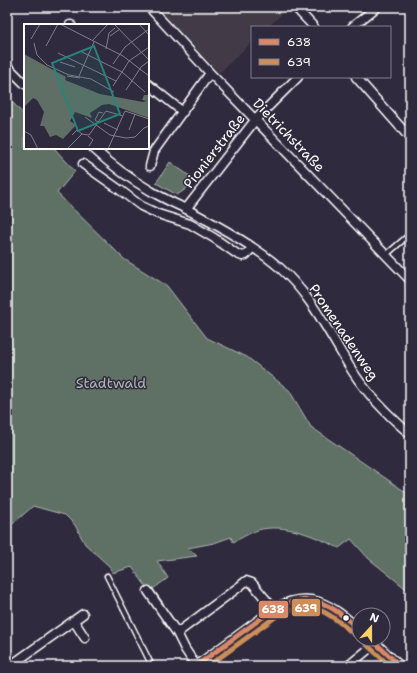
<svg xmlns="http://www.w3.org/2000/svg" width="417" height="673" viewBox="0 0 417 673" font-family="'Shantell Sans',sans-serif">
  <rect width="100%" height="100%" fill="#2f2a3d"/>
  <filter id="ink" filterUnits="userSpaceOnUse"><feTurbulence type="fractalNoise" baseFrequency=".025" numOctaves="2"/><feDisplacementMap in="SourceGraphic" scale="8" xChannelSelector="R" yChannelSelector="G"/><feConvolveMatrix kernelMatrix="1 2 1 2 8 2 1 2 1" color-interpolation-filters="sRGB"/></filter>
  <g filter="url(#ink)">
    <path fill="#433b47" d="M156,7h133l-21,20h-16v15l-33,31z"/>
    <path fill="#5f6f65" stroke="#afb7b2" d="M7,96l18,20v32h29l21,23 -18,22 67,66 43,27 40,52 40,19 42,33 22,37 99,68v97l-42,-34 -17,-19 -12,9c-23,-11 -50,-24 -77,-19 -10,2 -20,9 -29,13l-2,-5 -17,6 -26,5 9,8 -40,5 11,17 -15,11 11,15 -3,3 -29,-40 -20,6 -2,-6 -25,-23 -10,-19 -10,-10 -32,-9 -26,23z
      M170,162l21,15 -5,12 -9,6 -21,-12z"/>
    <g fill="none" stroke-linecap="round" stroke-linejoin="round">
      <defs>
        <path id="service" d="M386,255l24,-21
          M107,576l45,90"/>
        <path id="minor" d="M149,7l61,66 200,207
          M295,7l19,20
          M70,25h1
          M352,27l25,-20
          M7,66l18,18
          M356,77l54,61
          M148,84l35,28
          M93,148c17,16 37,31 58,43 11,7 23,12 35,18 31,16 68,36 94,59 33,29 50,68 73,104 15,23 36,44 57,62
          M83,164l37,26 21,16 17,8 32,10 24,14 23,16 5,2 4,-1 6,-7
          M150,166l4,-15 56,-78
          M186,209l70,-90 42,-42
          M148,591l29,42
          M74,621l11,17
          M371,639l29,27
          M10,666l73,-52
          M196,666l78,-57c36,-21 57,-4 85,20
          M196,666l-11,-17 -8,-16 63,-47 6,-5 6,2 22,26
          M348,666l28,-23"/>
      </defs>
      <use href="#service" stroke="#fff" stroke-width="7"/>
      <use href="#minor" stroke="#fff" stroke-width="11"/>
      <use href="#service" stroke="#2f2a3d" stroke-width="4"/>
      <use href="#minor" stroke="#2f2a3d" stroke-width="8"/>
      <defs>
        <path id="bus-1" d="M371,639l29,27
          M196,666l78,-57c39,-19 55,-5 85,20"/>
        <path id="bus-2" d="M366,644l24,22
          M208,666l70,-51c35,-17 49,-3 76,19"/>
      </defs>
      <use href="#bus-1" stroke="#2f2a3d" stroke-width="8"/>
      <use href="#bus-2" stroke="#2f2a3d" stroke-width="8"/>
      <use href="#bus-1" stroke="#d98968" stroke-width="5"/>
      <use href="#bus-2" stroke="#cc8f5a" stroke-width="5"/>
    </g>
  </g>
  <circle fill="#fff" stroke="#2f2a3d" stroke-width="1.5" cx="346" cy="618" r="3.5"/>
  <g text-anchor="middle" stroke-width="3" stroke-linejoin="round" paint-order="stroke">
    <g font-size="14" fill="#fff" stroke="#2f2a3d">
      <text transform="translate(289 135) rotate(46)" y="5">Dietrichstraße</text>
      <text transform="translate(214 151) rotate(-52)" y="5">Pionierstraße</text>
      <text transform="translate(344 332) rotate(56)" y="5">Promenadenweg</text>
    </g>
    <g font-size="14" fill="#afb7b2" stroke="#2f2a3d">
      <text x="111" y="388">Stadtwald</text>
    </g>
  </g>
  <g transform="translate(24 24)">
    <rect width="125" height="125" fill="#2f2a3d"/>
    <path d="M0,30l42,23 -1,3 35,14 43,8 4,-1 -5,-1 2,-5h5v23l-40,-14 -7,1 -12,8 2,5 -17,-6 -5,9 6,4 -13,14 -7,-4 -6,2 -6,-11h-4l4,-14 -7,-12 -4,-2 -9,9z" fill="#5f6f65"/>
    <path fill="none" stroke="#827f8b" stroke-width="1" d="M36,0l63,32 26,20M90,0l35,36M115,0l10,11M86,12l10,-7M7,15l9,-15M68,17l16,-17M10,19l3,12 10,10 22,10 22,4 23,13M22,22l12,-22M82,25l3,-16 6,-5M58,28l40,20 23,20M34,29l58,28M36,38l15,5M89,40l12,-17 24,-18M43,52l13,2M55,52l15,-34M89,62l16,-25 20,-14M102,66l15,-23 8,-6M61,93l25,18 16,3 9,-1 9,-9 5,-2M74,98l-3,-2 4,-8 4,1M80,99l14,7M105,106l6,-16M0,107l7,4 7,14M48,111l5,-5 5,4M64,112l5,4 -4,6M43,125l15,-15 7,1 17,-24 17,5M84,125l17,-38 24,8"/>
    <path fill="#27847c" fill-opacity="0.15" stroke="#27847c" stroke-width="2" d="M70,22l26,68 -42,17 -26,-68z"/>
    <rect width="125" height="125" fill="none" stroke="#fff" stroke-width="2"/>
  </g>
  <g stroke="#2f2a3d" stroke-width="1.5">
    <rect x="291" y="598" width="30" height="19" rx="4" fill="#cc8f5a"/>
    <rect x="258" y="600" width="31" height="19" rx="4" fill="#d98968"/>
  </g>
  <g font-size="11" text-anchor="middle" font-weight="bold" fill="#fff">
    <text x="306" y="612">639</text>
    <text x="273" y="613">638</text>
  </g>
  <rect width="417" height="673" fill="none" stroke="#2f2a3d" stroke-width="24"/>
  <rect x="12" y="12" width="393" height="649" fill="none" stroke="#fff" stroke-width="1.5" filter="url(#ink)"/>
  <rect x="251" y="26" width="140" height="52" fill="#2f2a3d" stroke="#827f8b"/>
  <rect x="259" y="39" width="20" height="6" fill="#d98968" stroke="#827f8b"/>
  <text x="287" y="46" font-size="12" fill="#ffffff">638</text>
  <rect x="259" y="59" width="20" height="6" fill="#cc8f5a" stroke="#827f8b"/>
  <text x="287" y="66" font-size="12" fill="#ffffff">639</text>
  <g transform="translate(371 627) rotate(21)"><circle r="19" fill="#2f2a3d" stroke="#827f8b"/>
  <path d="M0-3L7 15L0 10L-7 15Z" fill="#ffd166"/>
  <text y="-6" font-size="11" font-weight="bold" text-anchor="middle" fill="#ffffff">N</text>
  </g>
</svg>
